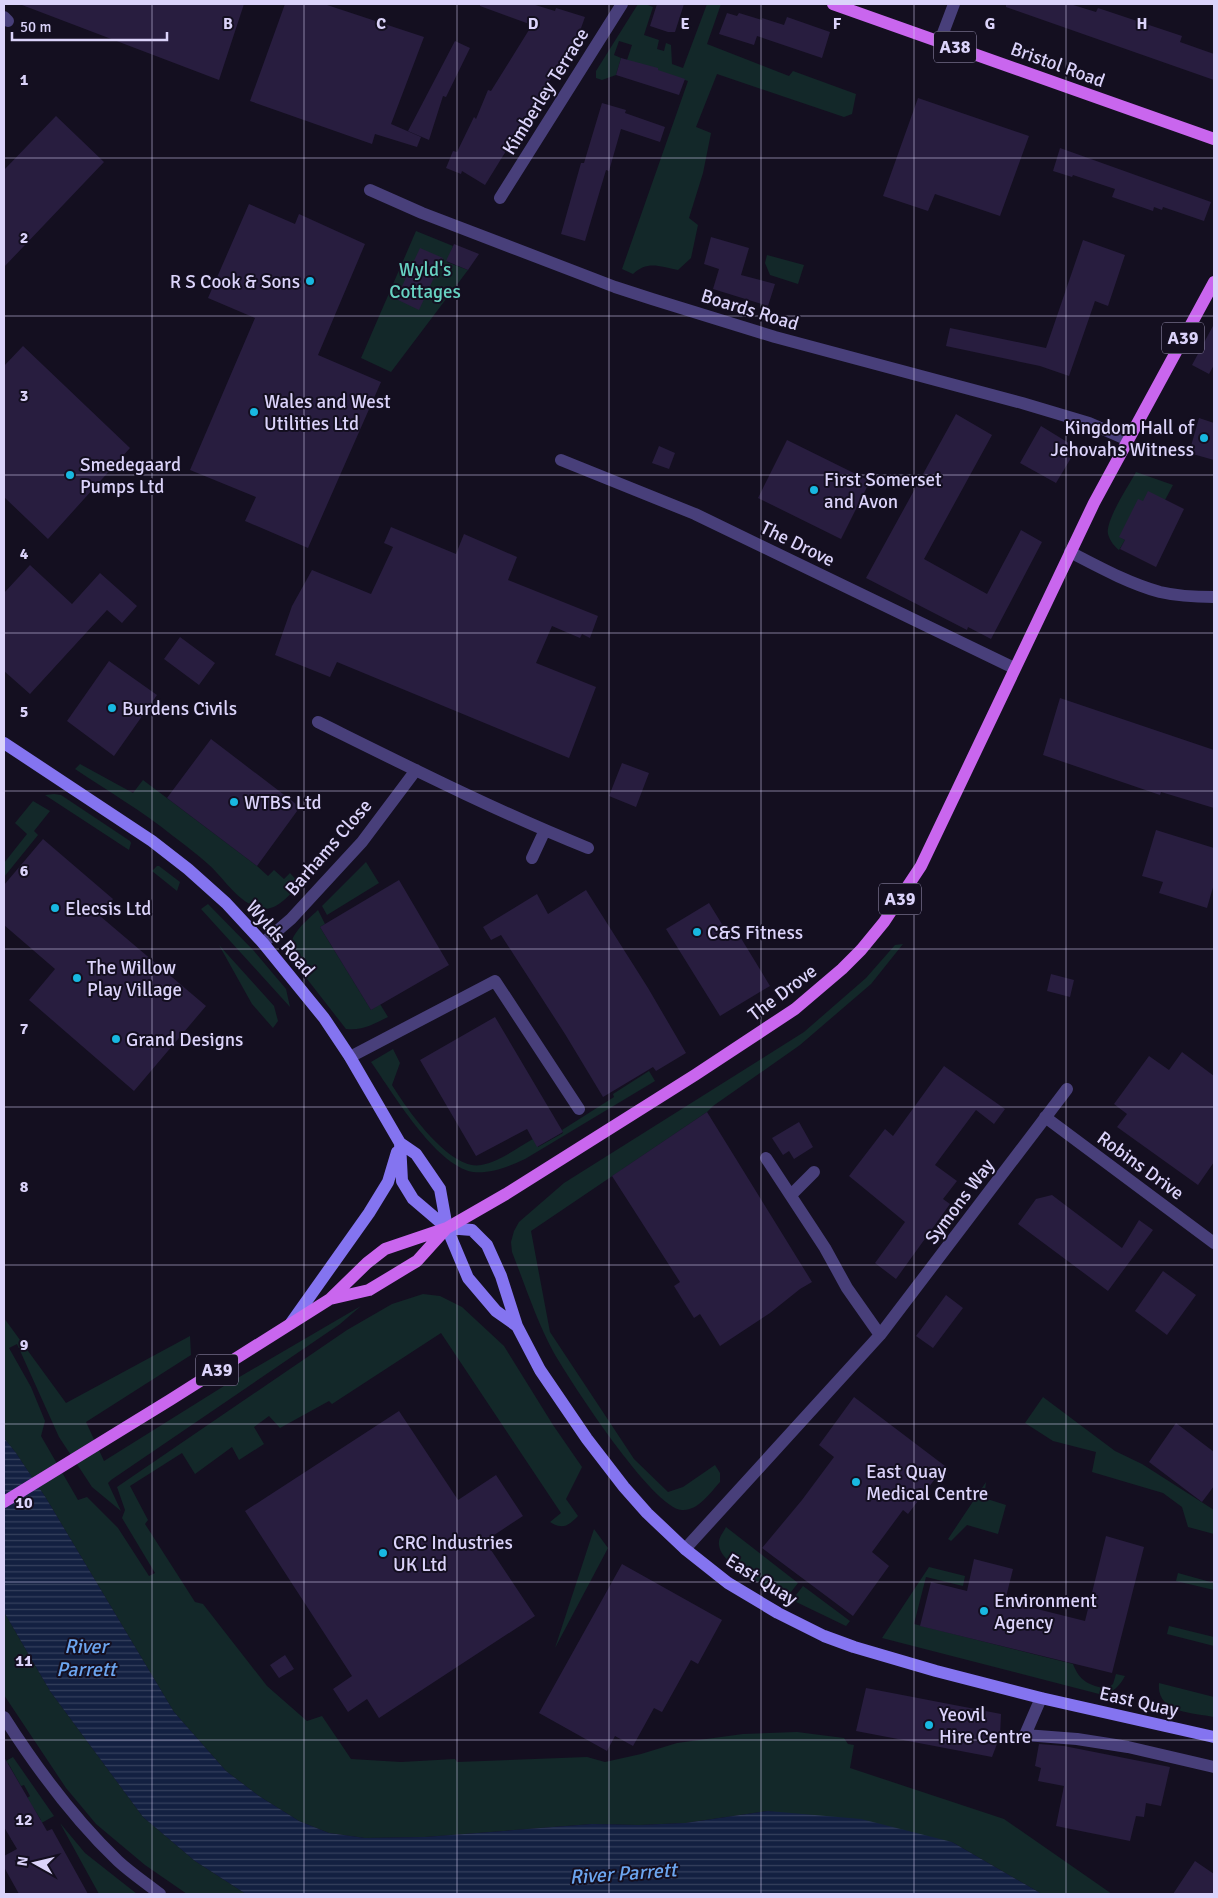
<svg xmlns="http://www.w3.org/2000/svg" width="1218" height="1898" viewBox="0 0 1218 1898" font-family="Signika,sans-serif">
  <defs>
    <pattern id="water-rules" width="6" height="5" patternUnits="userSpaceOnUse" patternTransform="scale(1.25)"><rect width="6" height="5" fill="#132041"/><path d="M0 2.5h6" fill="none" stroke="#35405d"/></pattern>
  </defs>
  <rect width="100%" height="100%" fill="#140f20"/>
  <path fill="#132829" d="M638,4h7l8,3 -9,28 15,5 -2,9 7,2 2,-8 5,2 1,19 11,4 24,-64h14l-14,40 82,32 4,-5 63,23 -4,20 -8,3 -127,-43 -21,53 15,6 -8,40 -14,45 9,7 -7,33 -13,12c-18,-3 -30,-10 -45,4l-11,-5 66,-188 -61,-21 5,-15 -13,-4 -5,14 7,3 -5,17 -14,5 -6,-2v-7z
    M416,231l37,15 -6,16 21,8 -77,102 -30,-14z
    M767,255l37,10 -6,19 -28,-9 -5,-12z
    M1136,472l37,13 -8,15 -22,1 -23,36 5,3 -6,10c-5,-4 -9,-9 -11,-16 -3,-13 21,-49 28,-62z
    M80,764l53,29 10,-13 114,86 11,10 6,-6 10,9 6,-6 10,11c-10,10 -24,29 -40,24 -22,-5 -36,-30 -52,-44 -11,-10 -23,-19 -35,-28 -31,-25 -65,-45 -98,-67z
    M54,794l7,1 69,46 1,2 -2,7 -84,-55z
    M33,801l17,10 -16,20 4,4 -34,42v-14l23,-29 -12,-11z
    M366,862l13,21 -52,32 -5,-9z
    M157,866h2l21,16 -3,9 -25,-20z
    M208,904l46,47 32,38 4,18 -89,-98z
    M318,910l7,14 -5,3 51,83 9,-6 8,13c-14,7 -26,14 -42,12l-53,-68c-10,-22 10,-37 25,-51z
    M903,944l-32,40 -71,61 -87,61 -6,6 -176,119 19,101 84,127 34,33 15,-5 32,-22 5,8v9c-10,11 -22,29 -38,28 -29,-1 -112,-129 -128,-157 -17,-31 -29,-68 -42,-101l-1,-10 3,-11 5,-9 45,-39 240,-151 62,-54 29,-33z
    M219,945l55,61 4,15 -5,7 -21,-24z
    M393,1049l7,14 -8,22c14,23 58,86 89,80 18,-3 36,-17 52,-26l5,8 25,-14 -1,-3 52,-33 -1,-3 36,-23 6,10 -130,78c-15,7 -35,15 -52,13 -38,-7 -80,-79 -102,-110z
    M423,1294l17,2 22,11 42,39 49,79 29,42 -16,32 12,17c-10,10 -15,14 -28,6l11,-9 -120,-180 -109,71 -3,-3 -49,27 -11,-12 -15,11 10,17 -25,16 -7,-13 -37,27 -13,-21 -52,33 18,34 -3,4 50,78 8,2 64,82 40,35 15,-5 29,43 50,3 54,-3 2,3 130,-5 18,5 36,-8 36,-11 66,-9 54,-2 47,6 4,6 6,1 -4,23 154,51 108,75h-70l-90,-52 -184,-31 -83,12 -46,2 -47,-1 -167,13 -60,1 -36,-5 -30,-12 -40,-25 -33,-25 -52,-59 -128,-214 -30,-45 -12,-15v-120l62,85 124,-67 1,19 -105,67 18,39 120,-75 137,-80 -21,18 -229,156 -3,3 13,28 -29,-24 -33,-50 -42,-93 -8,4 22,39 14,34 -4,15 37,64 9,-3 31,31 31,48 6,-3 -33,-55 3,-8 -8,-23 230,-157 45,-26z
    M1043,1397l72,54 27,13 72,46v24l-26,-7 -6,-20 -19,-14 -71,-21 4,-20 -43,-11 -28,-18z
    M986,1482l-2,16 22,7 -8,29 -31,-9 -16,16 -3,-2z
    M726,1527l72,56 -11,14c-17,-9 -66,-31 -68,-52 -1,-7 4,-12 7,-18z
    M594,1529l14,19 -53,100z
    M929,1567l36,9 -2,10 -37,-9 -12,47 159,40c7,18 16,21 34,25l6,-5 3,-10 9,2c-5,10 -12,16 -22,19l-221,-57z
    M1178,1573l36,10v7l-38,-9z
    M803,1586l47,35 -4,5 -54,-26z
    M4,1612l46,79 93,126 52,44 51,33h-59l-42,-29 -49,-41 -30,-36 -62,-93z
    M1169,1626l45,11v9l-47,-12z
    M1159,1683l55,14v20c-21,-4 -58,-4 -55,-34z
    M13,1757l41,59 -43,24v-2l30,-18 -14,-22 3,-2 -6,-11 -3,1 -13,-23 -4,2v-3z
    M60,1823l25,30 52,41h-38z"/>
  <path fill="url(#water-rules)" d="M4,1438l12,15 30,45 128,214 52,59 33,25 40,25 30,12 36,5 60,-1 167,-13 47,1 46,-2 83,-12 93,8 91,23 90,52h-796l-51,-33 -52,-44 -93,-126 -46,-79z"/>
  <path fill="#281d3f" d="M22,4h222l-25,76 -197,-75z
    M285,4h39l100,33 -33,87 30,13 -4,10 -42,-13 -3,10 -122,-43z
    M480,4h52l23,7 1,-3 29,9 -9,25 -2,-1 -89,144 -23,-14 -1,3 -15,-6 7,-17 4,1 17,-35 2,2 12,-29 3,1 41,-66 -52,-19z
    M657,4h27l-9,28h-7l-18,-6z
    M1006,4h64l26,8 2,-4 84,28 -2,6 34,12v26l-208,-73z
    M727,13l10,3 2,-3 23,7v-2l22,7 3,-8 43,15 -8,26 -65,-22 -3,9 -35,-11z
    M455,41l15,7 -24,49 -3,-1 -14,44 -21,-9z
    M621,58l37,10v2l27,9 -6,16 -63,-20z
    M918,98l111,38 -29,80 -65,-22 -7,17 -45,-15z
    M602,103l24,7 -1,3 40,14 -5,15 -39,-13 -12,42 -3,-1 -21,71 -24,-7 20,-71h3z
    M56,116l48,46 -100,105v-97z
    M1060,148l151,54 -7,19 -41,-14 -1,3 -8,-3 -1,4 -41,-14 3,-8 -42,-14 -1,2 -19,-6z
    M249,204l46,20 4,-10 66,30 -47,111 63,27 -73,166 -63,-27 11,-24 -66,-27 65,-152 -47,-20z
    M711,237l38,11 -8,27 34,9 -7,22 -55,-17 6,-20 -15,-5z
    M1083,240l42,15 -17,51 -13,-5 -26,75 -29,-10 -94,-20 4,-18 96,20z
    M454,244l25,10 -11,16 -22,-9z
    M420,248l23,10 -24,52 -23,-11z
    M1214,324v41l-5,9 -17,-9z
    M23,346l107,102 -82,91 -44,-42v-131z
    M956,414l36,21 -68,124 63,35 34,-64 21,12 -51,97 -23,-12 -1,3 -101,-52z
    M1199,418l15,5v37l-25,-7z
    M1041,426l36,22 -21,35 -36,-20z
    M787,440l83,41 -29,58 -83,-41z
    M659,446l16,7 -6,16 -17,-6z
    M1148,491l36,18 -28,58 -36,-18 5,-9 -6,-3 19,-38 5,2z
    M391,527l65,27 8,-20 53,23 -9,23 90,36 -8,22 -8,-4 -2,4 -28,-12 -16,37 60,24 -27,71 -232,-96 -7,15 -55,-22 17,-49 20,-36 59,24 22,-47 -9,-4z
    M30,565l42,39 28,-31 37,33 -15,17 -15,-13 -77,84 -26,-23v-78z
    M180,637l35,26 -16,22 -35,-26z
    M109,661l48,34 -43,61 -47,-35z
    M1060,698l154,52v58l-53,-16 -1,3 -117,-40z
    M211,739l89,68 -43,59 -90,-68z
    M622,763l27,10 -13,34 -27,-11z
    M1156,830l58,18v36l-7,24 -48,-15 4,-11 -21,-6z
    M43,839l70,60 -13,17 106,90 -72,85 -105,-91 26,-31 -51,-44v-40z
    M399,880l50,85 -78,45 -51,-83z
    M586,890l62,98 38,65 -30,18 -3,-4 -50,30 -38,-63 -64,-99 -10,5 -8,-13 54,-33 11,20z
    M709,903l19,31 8,-4 34,56 -50,30 -54,-87z
    M1051,974l23,6 -4,17 -23,-6z
    M495,1017l68,115 -26,15 -10,-18 -51,27 -56,-96z
    M1182,1052l32,24v86l-16,23 -81,-58 10,-13 -13,-10 35,-48 20,14z
    M944,1066l61,43 -11,15 -18,-14 -41,55 22,16 -14,18 7,5 -54,75 -21,-16 30,-41 -56,-46 36,-47 8,7z
    M707,1112l105,170 -12,7 -30,24 -50,33 -20,-32 -6,4 -20,-32 6,-4 -68,-106z
    M799,1122l14,25 -19,12 -5,-8 -6,4 -11,-17z
    M1052,1195l70,53 17,-28 14,10 -45,61 -90,-67 18,-25z
    M1163,1271l33,24 -29,40 -32,-24z
    M946,1295l17,13 -30,40 -17,-12z
    M854,1397l91,69 -37,48 -5,-4 -31,42 17,14 -36,50 -91,-68 40,-48 32,-43 -15,-12z
    M399,1411l59,89 38,-25 27,41 -38,25 50,75 -156,102 -12,-19 -19,13 -15,-23 19,-13 -107,-165z
    M1176,1423l38,29v34l-12,16 -53,-40z
    M1106,1536l38,11 -32,126 -192,-47 11,-44 36,9 7,-32 39,10 -8,32 80,20z
    M622,1564l100,56 -24,44 -7,-4 -29,52 -8,-4 -21,38 -18,-10 -8,15 -68,-38z
    M285,1655l9,14 -15,9 -9,-13z
    M866,1688l135,26 -1,22 -8,21 -136,-26z
    M1039,1744l25,2 106,21 -9,39 -15,-3 -2,14 -8,-1 -6,25 -74,-15 8,-40 -26,-5 3,-13 -6,-2z
    M4,1757l43,74 5,-2 36,65h-69l-15,-27v-11l13,-7 -13,-22z
    M1195,1861l19,13v20h-41z"/>
  <g fill="none" stroke-linecap="round" stroke-linejoin="round">
    <path stroke="#483f7a" stroke-width="12" d="M4,17l4,4
      M940,41l14,-37
      M370,190l52,23 193,74 37,12 123,38 247,66 67,20 39,17
      M500,198l122,-194
      M561,460l134,54 319,154
      M1070,552c29,15 58,31 90,40 17,4 36,5 54,5
      M318,722c89,44 178,89 270,126
      M532,858l13,-28
      M263,943l28,-24 71,-77 54,-72
      M350,1057l145,-76 84,128
      M1045,1117l169,126
      M766,1158l59,90 22,40 33,47
      M791,1195l23,-23
      M685,1549l195,-214 187,-246
      M1041,1698l-16,37 52,4 51,8 86,20
      M4,1717c33,52 69,101 114,144 13,12 28,22 42,33"/>
    <path stroke="#8474f0" stroke-width="12" d="M4,743l148,98 36,28 38,34 37,40 61,75 26,39 50,86 16,11 24,35 7,39 21,50 28,33 21,15 23,44 47,69 37,48 23,26 38,36 43,34 50,30 46,23 30,11 82,24 105,27 173,39
      M400,1143l2,38 11,18 34,29 25,2 15,15 14,31 16,50
      M291,1323l78,-110 19,-31 9,-30"/>
    <path stroke="#c966ee" stroke-width="12" d="M833,4l381,135
      M330,1299l39,-9 48,-29 28,-31
      M4,1502l166,-102 160,-101 37,-36 18,-14 62,-21 59,-34 189,-119 100,-66 47,-40 19,-19 23,-28 37,-56 173,-363 120,-221"/>
  </g>
  <path fill="none" stroke="#dbd3fa" stroke-width="1" stroke-opacity="0.55" d="M152,4v1890M304,4v1890M457,4v1890M609,4v1890M761,4v1890M914,4v1890M1066,4v1890M4,158h1210M4,316h1210M4,475h1210M4,633h1210M4,791h1210M4,949h1210M4,1107h1210M4,1265h1210M4,1424h1210M4,1582h1210M4,1740h1210"/>
  <g fill="#18b8e1" stroke="#140f20" stroke-width="2">
    <circle cx="310" cy="281" r="5"/>
    <circle cx="254" cy="412" r="5"/>
    <circle cx="1204" cy="438" r="5"/>
    <circle cx="70" cy="475" r="5"/>
    <circle cx="814" cy="490" r="5"/>
    <circle cx="112" cy="708" r="5"/>
    <circle cx="234" cy="802" r="5"/>
    <circle cx="55" cy="908" r="5"/>
    <circle cx="697" cy="932" r="5"/>
    <circle cx="77" cy="978" r="5"/>
    <circle cx="116" cy="1039" r="5"/>
    <circle cx="856" cy="1482" r="5"/>
    <circle cx="383" cy="1553" r="5"/>
    <circle cx="984" cy="1611" r="5"/>
    <circle cx="929" cy="1725" r="5"/>
  </g>
  <g text-anchor="middle" stroke-width="4" stroke-linejoin="round" paint-order="stroke">
    <g fill="#140f20" stroke="#9f98b9" stroke-width="1">
      <rect x="934" y="31.5" width="42" height="31" rx="4"/>
      <rect x="1162" y="322.5" width="42" height="31" rx="4"/>
      <rect x="879" y="883.5" width="42" height="31" rx="4"/>
      <rect x="196" y="1354.5" width="42" height="31" rx="4"/>
    </g>
    <g font-size="18" font-weight="bold" fill="#dbd3fa">
      <text x="955" y="53">A38</text>
      <text x="1183" y="344">A39</text>
      <text x="900" y="905">A39</text>
      <text x="217" y="1376">A39</text>
    </g>
    <g font-size="19" fill="#dbd3fa" stroke="#140f20">
      <text transform="translate(1058 64) rotate(20)" y="7">Bristol Road</text>
      <text transform="translate(545 91) rotate(-58)" y="7">Kimberley Terrace</text>
      <text transform="translate(750 309) rotate(17)" y="7">Boards Road</text>
      <text transform="translate(798 543) rotate(26)" y="7">The Drove</text>
      <text transform="translate(328 847) rotate(-49)" y="7">Barhams Close</text>
      <text transform="translate(281 938) rotate(49)" y="7">Wylds Road</text>
      <text transform="translate(782 992) rotate(-37)" y="7">The Drove</text>
      <text transform="translate(1141 1165) rotate(36)" y="7">Robins Drive</text>
      <text transform="translate(959 1201) rotate(-53)" y="7">Symons Way</text>
      <text transform="translate(762 1579) rotate(32)" y="7">East Quay</text>
      <text transform="translate(1139 1701) rotate(13)" y="7">East Quay</text>
    </g>
    <g font-size="19" fill="#67d2c2" stroke="#140f20">
      <text x="425" y="276">Wyld's<tspan x="425" dy="22">Cottages</tspan></text>
    </g>
    <g font-size="19" fill="#dbd3fa" stroke="#140f20" text-anchor="start">
      <text x="300" y="288" text-anchor="end">R S Cook &amp; Sons</text>
      <text x="264" y="408">Wales and West<tspan x="264" dy="22">Utilities Ltd</tspan></text>
      <text x="1194" y="434" text-anchor="end">Kingdom Hall of<tspan x="1194" dy="22">Jehovahs Witness</tspan></text>
      <text x="80" y="471">Smedegaard<tspan x="80" dy="22">Pumps Ltd</tspan></text>
      <text x="824" y="486">First Somerset<tspan x="824" dy="22">and Avon</tspan></text>
      <text x="122" y="715">Burdens Civils</text>
      <text x="244" y="809">WTBS Ltd</text>
      <text x="65" y="915">Elecsis Ltd</text>
      <text x="707" y="939">C&amp;S Fitness</text>
      <text x="87" y="974">The Willow<tspan x="87" dy="22">Play Village</tspan></text>
      <text x="126" y="1046">Grand Designs</text>
      <text x="866" y="1478">East Quay<tspan x="866" dy="22">Medical Centre</tspan></text>
      <text x="393" y="1549">CRC Industries<tspan x="393" dy="22">UK Ltd</tspan></text>
      <text x="994" y="1607">Environment<tspan x="994" dy="22">Agency</tspan></text>
      <text x="939" y="1721">Yeovil<tspan x="939" dy="22">Hire Centre</tspan></text>
    </g>
    <g font-size="20" font-style="italic" fill="#6ca5ef" stroke="#140f20">
      <text x="86" y="1653">River<tspan x="86" dy="23">Parrett</tspan></text>
      <text transform="translate(623 1873) rotate(-4)" y="7">River Parrett</text>
    </g>
  </g>
  <g font-size="16" text-anchor="middle" font-weight="bold" fill="#dbd3fa" stroke="#140f20" stroke-width="4" stroke-linejoin="round" paint-order="stroke">
    <text x="228" y="29">B</text>
    <text x="381" y="29">C</text>
    <text x="533" y="29">D</text>
    <text x="685" y="29">E</text>
    <text x="837" y="29">F</text>
    <text x="990" y="29">G</text>
    <text x="1142" y="29">H</text>
    <text x="24" y="85">1</text>
    <text x="24" y="243">2</text>
    <text x="24" y="401">3</text>
    <text x="24" y="559">4</text>
    <text x="24" y="717">5</text>
    <text x="24" y="876">6</text>
    <text x="24" y="1034">7</text>
    <text x="24" y="1192">8</text>
    <text x="24" y="1350">9</text>
    <text x="24" y="1508">10</text>
    <text x="24" y="1666">11</text>
    <text x="24" y="1825">12</text>
  </g>
  <rect width="1218" height="1898" fill="none" stroke="#dbd3fa" stroke-width="10"/>
  <g transform="translate(35 1863) rotate(278)" stroke="#140f20" stroke-width="4" paint-order="stroke">
  <path d="M0-4L9 19L0 12L-9 19Z" fill="#dbd3fa"/>
  <text y="-8" font-size="14" font-weight="bold" text-anchor="middle" fill="#dbd3fa">N</text>
  </g>
  <path d="M12 32v8h155v-8" fill="none" stroke="#dbd3fa" stroke-width="2.5"/>
  <text x="20" y="32" font-size="15" fill="#dbd3fa" stroke="#140f20" stroke-width="4" paint-order="stroke">50 m</text>
</svg>
